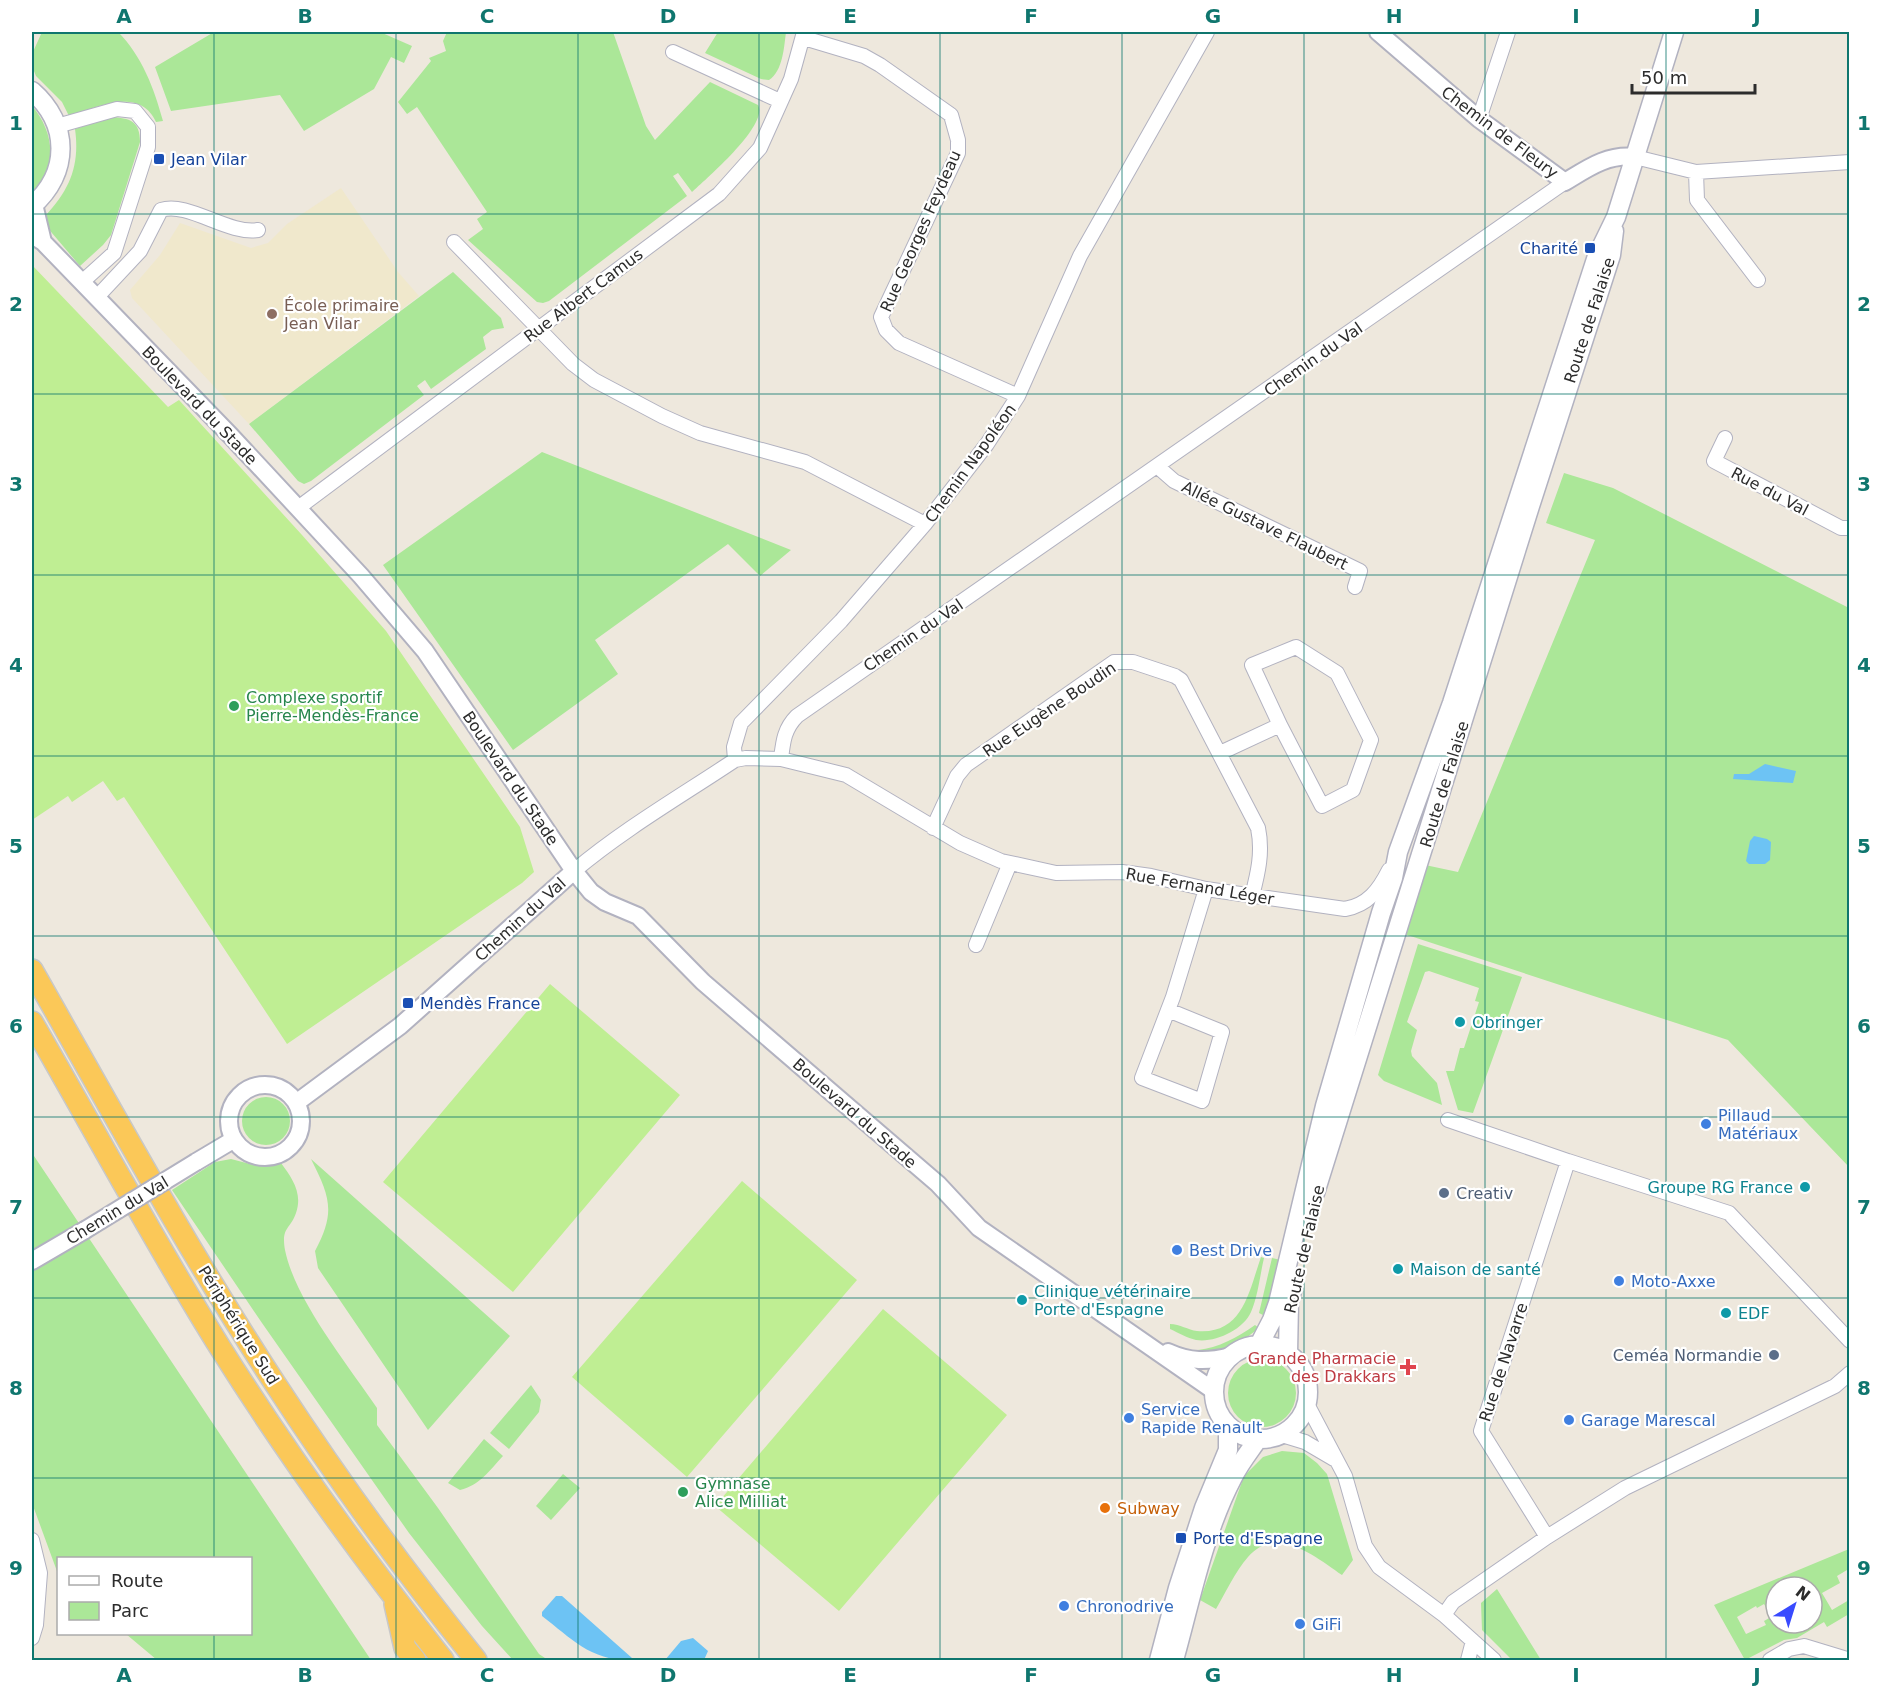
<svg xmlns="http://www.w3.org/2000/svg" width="1881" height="1692" viewBox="0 0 1881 1692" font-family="'DejaVu Sans',sans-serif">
  <rect width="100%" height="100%" fill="#eee8dd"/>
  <path fill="#f0e8cc" d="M341,188l57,84 21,24 -170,128 -117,-126 -2,-8 30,-35 20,-32 71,25 17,-5 19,-19z"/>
  <path fill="#abe798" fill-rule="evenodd" d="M42,32h76c24,24 36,56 45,89l-7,1c-16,-36 -59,-15 -87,-6l-7,-14 -26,-26 -4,-10v-12z
    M214,32h166l32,14 -8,17 -13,-6 -17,32 -70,42 -24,-36 -109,16 -16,-44z
    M447,32h166l33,94 9,14 55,-58 48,23c11,20 -52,74 -66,87l-14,-19 -5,3 14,20 -138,105 -6,2 -6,-1 -69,-62 15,-11 -6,-10 10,-7 -70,-105 -10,7 -9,-12 33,-41 -2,-3 17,-7 -3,-10z
    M718,32h68c-2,15 -3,39 -17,48l-8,-1 -56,-26z
    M32,106c22,25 27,63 0,87z
    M111,117c19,1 29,4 29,25l-29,93 -8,10 -23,21 -34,-40v-11c24,-26 34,-50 29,-86z
    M453,272l48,46 3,10 -12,2 -9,7 3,12 -55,40 -6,-9 -8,6 7,9 -113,86 -7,3 -6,-3 -49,-57z
    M542,452l249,98 -31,26 -32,-32 -133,96 23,34 -105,76 -130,-185z
    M1564,473l49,15 236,120v559l-121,-127 -336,-110 19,-68 47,10 137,-332 -49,-17z
    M1418,944l104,33 -49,136 -15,-3 -12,-39h8l6,-23h4l15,-46 -4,-1 4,-13 -50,-17 -4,1 -18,50 10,8 -6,21 1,5 25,27 5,22 -58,-24 -6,-6z
    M242 1121a24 24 0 1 1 48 0a24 24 0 1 1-48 0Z
    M32,1153l339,507h-214l-31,-26h124v-76h-192v16l-26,-71z
    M231,1159l23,6 27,-2c11,15 22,30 15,50 -6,17 -15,14 -11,37 10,50 63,115 92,158v17l61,83 101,146 9,6h-35l-31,-34 -73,-93 -147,-210 -90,-133 43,-28z
    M311,1159l199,177 -82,94 -110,-162 -3,-17c21,-39 15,-54 -4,-92z
    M1261,1257l3,1c-4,17 -6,38 -13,54 -8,18 -36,31 -55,28 -9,-2 -17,-7 -26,-11v-5c10,0 18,6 27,7 46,4 52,-40 64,-74z
    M1272,1258l9,2 -14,57 -8,-4z
    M1255,1325l4,3 -13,10 -12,4 -10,9 -27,5 1,-6c20,-2 40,-13 57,-25z
    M1228 1393a34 34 0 1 1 68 0a34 34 0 1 1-68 0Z
    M531,1385l10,15 -2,12 -30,37 -19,-16z
    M484,1439l19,17c-14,15 -23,29 -43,34l-12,-7z
    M1282,1451l22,2 13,10 10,11 26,86 -11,15c-26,-18 -66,-51 -94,-18 -13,15 -22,35 -32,52l-16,-9 44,-124 19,-19z
    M563,1474l17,14 -29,32 -15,-14z
    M1849,1549v26l-2,-5 -10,6 3,7 -18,10 10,17 17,-10v-3v17l-22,13 -3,-5 -27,16 -13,2 -39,20 -31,-55zM1776,1587h36v36h-36zM1764,1604l7,13 -7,4 2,4 -20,9 -9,-17 19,-11 1,2z
    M1497,1589l44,71h-29l-30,-30 -1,-27z"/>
  <path fill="#bfee93" d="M32,265l136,142 11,-7 123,135 84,96 134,196 14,45 -12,11 -235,161 -163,-247 -7,4 -14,-20 -31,21 -4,-6 -36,24z
    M550,984l130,111 -167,197 -130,-110z
    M742,1181l115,99 -170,197 -115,-100z
    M883,1309l124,106 -168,196 -124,-105z"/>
  <path fill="#6dc3f4" d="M1765,764l31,7 -3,12 -60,-4 1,-5h15z
    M1754,836l13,3 4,3 -1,18 -5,4h-16l-3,-3 4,-20z
    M556,1596h6l70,62 -1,2c-40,1 -59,-21 -89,-44v-4z
    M693,1638l15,13 -4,9h-39l16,-19z"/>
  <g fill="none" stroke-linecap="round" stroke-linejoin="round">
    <defs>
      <path id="minor" d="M804,38l60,18 16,9 71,50 7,25v13l-77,164 5,13 13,13 119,53
        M673,52l107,49
        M1479,119l29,-87
        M57,126l60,-17 18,2 13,16v20l-34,106 -32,29
        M1635,157l61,15 154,-10
        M1696,172l1,28 61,80
        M454,242l119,122 21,16 68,36 38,17 105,29 120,62
        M97,297l43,-46 21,-41c27,-9 67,25 97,20
        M1725,438l-11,23 127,67h9
        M1158,467l16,14 186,90 -5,16
        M298,508l421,-314 41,-46 31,-69 13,-47
        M1220,753l60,-28 42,81 31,-16 18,-50 -34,-67 -41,-26 -44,18 28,60
        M781,759l65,16 114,68 41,18 55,12 66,-1 29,4 55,13 139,20c23,-4 34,-19 44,-39
        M735,760l-1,-13 7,-24 100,-102 84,-97 62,-80 31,-48 62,-140 127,-224
        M933,828l24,-52 9,-11 148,-103h19l42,14 6,4 77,148c5,24 0,45 -6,68
        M574,871c50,-42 107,-75 161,-111l11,-2 35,1c2,-17 3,-30 16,-43l768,-534
        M976,945l34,-82
        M1168,1010l54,22 -20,69 -60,-23 31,-81 33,-108
        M1448,1120l120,41
        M1307,1404l38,72 20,70 14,21 65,48 50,45
        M1282,1435l23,7 29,17
        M1547,1537l-66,-106 87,-270 161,52 121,128
        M32,1540l8,33 -4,52 -4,13
        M1444,1615l9,-13 94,-65 78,-49 210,-102 15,-13
        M1468,1660l5,-19
        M1770,1660l19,-11 15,-3 46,14"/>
      <path id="tertiary" d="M1378,32l101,87 86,63c23,-14 42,-28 70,-25
        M34,204l9,38
        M32,235l11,7 187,193 131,141 64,75 149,220 17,21 14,10 33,14 65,66 235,202 41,44 235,163
        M229 1121a36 36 0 1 1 72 0a36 36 0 1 1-72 0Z
        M296,1103l104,-77 174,-155
        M196,1162l37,-22
        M32,1261l53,-31
        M1168,1352c22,10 39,10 63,4"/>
      <path id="secondary" d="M32,91c38,33 38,82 0,115
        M1315,1193l215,-687 81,-251 3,-24
        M1259,1345l13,-25 6,-17 47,-197 56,-193 12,-35 5,-26 54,-149 145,-447 19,-39 58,-185
        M1214 1392a47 47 0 1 1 94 0a47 47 0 1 1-94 0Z
        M1288,1353l1,-50 4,-16
        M1159,1660l19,-72 26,-80 24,-58v-24
        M1174,1660c17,-60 29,-126 59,-183 7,-14 16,-25 25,-38"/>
      <path id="trunk" d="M32,970c79,139 156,281 244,415 62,95 129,187 200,275
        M32,1022c63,109 122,220 189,327 68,108 143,211 222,311
        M395,1604l10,44 10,12"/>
    </defs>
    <use href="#minor" stroke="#b2b2c0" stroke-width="16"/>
    <use href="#tertiary" stroke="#b2b2c0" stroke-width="20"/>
    <use href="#secondary" stroke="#b2b2c0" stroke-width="21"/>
    <use href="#trunk" stroke="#c8c8c8" stroke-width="24"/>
    <use href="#minor" stroke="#fff" stroke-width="14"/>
    <use href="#tertiary" stroke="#fff" stroke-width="16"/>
    <use href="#secondary" stroke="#fff" stroke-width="18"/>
    <use href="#trunk" stroke="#fbc858" stroke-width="21"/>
    <defs>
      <path id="tertiary-bridge" d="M85,1230l111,-68"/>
    </defs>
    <use href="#tertiary-bridge" stroke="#b2b2c0" stroke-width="20" stroke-linecap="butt"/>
    <use href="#tertiary-bridge" stroke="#fff" stroke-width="16"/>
  </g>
  <path fill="none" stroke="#0f766e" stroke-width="1.5" stroke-opacity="0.55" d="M214,32v1526M396,32v1628M578,32v1628M759,32v1628M940,32v1628M1122,32v1628M1304,32v1628M1485,32v1628M1666,32v1628M32,214h1818M32,394h1818M32,575h1818M32,756h1818M32,936h1818M32,1117h1818M32,1298h1818M32,1478h1818M214,1634v26"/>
  <g fill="#1a4fb4" stroke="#fff" stroke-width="2">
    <rect x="153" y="153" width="12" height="12" rx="3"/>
    <rect x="1584" y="242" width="12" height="12" rx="3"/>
    <rect x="402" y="997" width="12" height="12" rx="3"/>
    <rect x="1175" y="1532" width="12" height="12" rx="3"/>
  </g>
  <circle fill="#8d6e63" stroke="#fff" stroke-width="2" cx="272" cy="314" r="6"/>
  <g fill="#2e9e5b" stroke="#fff" stroke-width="2">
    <circle cx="234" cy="706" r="6"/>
    <circle cx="683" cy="1492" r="6"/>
  </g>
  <g fill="#0f9aa8" stroke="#fff" stroke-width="2">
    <circle cx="1460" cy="1022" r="6"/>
    <circle cx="1805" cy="1187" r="6"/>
    <circle cx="1398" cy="1269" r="6"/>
    <circle cx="1022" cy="1300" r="6"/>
    <circle cx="1726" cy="1313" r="6"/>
  </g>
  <g fill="#3f7fe0" stroke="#fff" stroke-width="2">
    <circle cx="1706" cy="1124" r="6"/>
    <circle cx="1177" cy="1250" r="6"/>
    <circle cx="1619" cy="1281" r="6"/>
    <circle cx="1129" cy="1418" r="6"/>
    <circle cx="1569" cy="1420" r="6"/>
    <circle cx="1064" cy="1606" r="6"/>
    <circle cx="1300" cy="1624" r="6"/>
  </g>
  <g fill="#5c6f8a" stroke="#fff" stroke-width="2">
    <circle cx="1444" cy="1193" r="6"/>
    <circle cx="1774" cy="1355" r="6"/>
  </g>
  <path fill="#e0444e" stroke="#fff" stroke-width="2" d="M1405 1358h6v6h6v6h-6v6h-6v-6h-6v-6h6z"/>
  <circle fill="#e8710a" stroke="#fff" stroke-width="2" cx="1105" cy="1508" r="6"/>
  <g text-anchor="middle" stroke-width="4.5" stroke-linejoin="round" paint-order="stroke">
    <g font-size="16" fill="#2c2c2c" stroke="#fff">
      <text transform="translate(1500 132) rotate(37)" y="6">Chemin de Fleury</text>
      <text transform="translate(920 231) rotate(-66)" y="6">Rue Georges Feydeau</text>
      <text transform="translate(583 295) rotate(-37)" y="6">Rue Albert Camus</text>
      <text transform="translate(1589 320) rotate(-72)" y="6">Route de Falaise</text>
      <text transform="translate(1313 359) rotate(-35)" y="6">Chemin du Val</text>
      <text transform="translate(200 405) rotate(46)" y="6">Boulevard du Stade</text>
      <text transform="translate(970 463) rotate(-54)" y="6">Chemin Napoléon</text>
      <text transform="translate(1770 491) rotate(28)" y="6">Rue du Val</text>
      <text transform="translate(1265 525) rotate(26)" y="6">Allée Gustave Flaubert</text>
      <text transform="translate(913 635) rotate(-34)" y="6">Chemin du Val</text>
      <text transform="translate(1049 709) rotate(-34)" y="6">Rue Eugène Boudin</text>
      <text transform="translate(511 778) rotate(56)" y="6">Boulevard du Stade</text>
      <text transform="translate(1444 784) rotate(-73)" y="6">Route de Falaise</text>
      <text transform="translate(1200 886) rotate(10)" y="6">Rue Fernand Léger</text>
      <text transform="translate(520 919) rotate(-42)" y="6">Chemin du Val</text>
      <text transform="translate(855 1113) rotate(41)" y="6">Boulevard du Stade</text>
      <text transform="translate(117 1210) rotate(-31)" y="6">Chemin du Val</text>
      <text transform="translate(1304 1249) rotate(-77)" y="6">Route de Falaise</text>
      <text transform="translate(239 1325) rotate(58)" y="6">Périphérique Sud</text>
      <text transform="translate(1503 1362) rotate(-72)" y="6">Rue de Navarre</text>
    </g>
    <g font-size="16" fill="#164399" stroke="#fff" text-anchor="start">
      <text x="171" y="165">Jean Vilar</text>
      <text x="1578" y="254" text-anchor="end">Charité</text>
      <text x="420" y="1009">Mendès France</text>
      <text x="1193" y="1544">Porte d'Espagne</text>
    </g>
    <g font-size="16" fill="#785e54" stroke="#fff" text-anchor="start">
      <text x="284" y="311">École primaire<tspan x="284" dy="18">Jean Vilar</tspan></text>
    </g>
    <g font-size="16" fill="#27864d" stroke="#fff" text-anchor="start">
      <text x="246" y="703">Complexe sportif<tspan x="246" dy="18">Pierre-Mendès-France</tspan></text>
      <text x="695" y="1489">Gymnase<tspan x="695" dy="18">Alice Milliat</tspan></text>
    </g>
    <g font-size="16" fill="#0d838f" stroke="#fff" text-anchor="start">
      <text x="1472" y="1028">Obringer</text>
      <text x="1793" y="1193" text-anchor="end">Groupe RG France</text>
      <text x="1410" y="1275">Maison de santé</text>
      <text x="1034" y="1297">Clinique vétérinaire<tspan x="1034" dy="18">Porte d'Espagne</tspan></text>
      <text x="1738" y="1319">EDF</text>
    </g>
    <g font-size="16" fill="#366cbe" stroke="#fff" text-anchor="start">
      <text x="1718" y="1121">Pillaud<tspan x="1718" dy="18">Matériaux</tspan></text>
      <text x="1189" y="1256">Best Drive</text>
      <text x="1631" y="1287">Moto-Axxe</text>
      <text x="1141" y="1415">Service<tspan x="1141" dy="18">Rapide Renault</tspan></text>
      <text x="1581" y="1426">Garage Marescal</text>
      <text x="1076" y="1612">Chronodrive</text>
      <text x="1312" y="1630">GiFi</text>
    </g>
    <g font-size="16" fill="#4e5e75" stroke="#fff" text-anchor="start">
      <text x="1456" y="1199">Creativ</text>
      <text x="1762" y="1361" text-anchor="end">Ceméa Normandie</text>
    </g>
    <g font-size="16" fill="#be3a42" stroke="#fff" text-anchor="end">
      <text x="1396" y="1364">Grande Pharmacie<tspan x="1396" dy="18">des Drakkars</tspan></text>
    </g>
    <g font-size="16" fill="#c56008" stroke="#fff" text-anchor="start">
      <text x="1117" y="1514">Subway</text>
    </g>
  </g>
  <rect width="1881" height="1692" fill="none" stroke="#ffffff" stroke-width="66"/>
  <rect x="57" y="1557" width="195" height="78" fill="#ffffff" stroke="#ababab" stroke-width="1.5"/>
  <rect x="69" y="1576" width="30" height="9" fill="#ffffff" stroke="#ababab" stroke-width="1.5"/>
  <text x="111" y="1587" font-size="18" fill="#2c2c2c">Route</text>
  <rect x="69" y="1602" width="30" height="18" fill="#abe798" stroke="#ababab" stroke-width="1.5"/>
  <text x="111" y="1617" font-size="18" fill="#2c2c2c">Parc</text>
  <g transform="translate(1794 1605) rotate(38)"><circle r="28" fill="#ffffff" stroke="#ababab" stroke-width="1.5"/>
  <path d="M0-4.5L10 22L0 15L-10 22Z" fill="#394bff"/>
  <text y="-9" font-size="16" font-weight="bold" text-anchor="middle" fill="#2c2c2c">N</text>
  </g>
  <path d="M1632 84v9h123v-9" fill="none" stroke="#2c2c2c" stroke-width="3"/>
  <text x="1641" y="84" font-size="18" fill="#2c2c2c" stroke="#ffffff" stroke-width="4.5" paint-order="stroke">50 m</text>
  <rect x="33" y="33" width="1815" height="1626" fill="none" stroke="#0f766e" stroke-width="2"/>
  <g font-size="20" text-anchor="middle" font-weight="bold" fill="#0f766e">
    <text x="124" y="23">A</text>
    <text x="305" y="23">B</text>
    <text x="487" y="23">C</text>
    <text x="668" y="23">D</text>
    <text x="850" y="23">E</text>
    <text x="1031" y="23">F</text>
    <text x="1213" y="23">G</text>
    <text x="1394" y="23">H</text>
    <text x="1576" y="23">I</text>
    <text x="1757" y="23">J</text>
    <text x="16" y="130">1</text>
    <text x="1864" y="130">1</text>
    <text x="16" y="311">2</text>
    <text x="1864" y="311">2</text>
    <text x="16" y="491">3</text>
    <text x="1864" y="491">3</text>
    <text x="16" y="672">4</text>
    <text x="1864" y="672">4</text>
    <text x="16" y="853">5</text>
    <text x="1864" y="853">5</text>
    <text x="16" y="1033">6</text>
    <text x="1864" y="1033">6</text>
    <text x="16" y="1214">7</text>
    <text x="1864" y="1214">7</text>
    <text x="16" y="1395">8</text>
    <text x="1864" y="1395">8</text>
    <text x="16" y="1575">9</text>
    <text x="1864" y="1575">9</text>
    <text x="124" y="1682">A</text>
    <text x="305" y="1682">B</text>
    <text x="487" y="1682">C</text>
    <text x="668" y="1682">D</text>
    <text x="850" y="1682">E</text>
    <text x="1031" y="1682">F</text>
    <text x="1213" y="1682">G</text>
    <text x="1394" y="1682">H</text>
    <text x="1576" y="1682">I</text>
    <text x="1757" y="1682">J</text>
  </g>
</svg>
